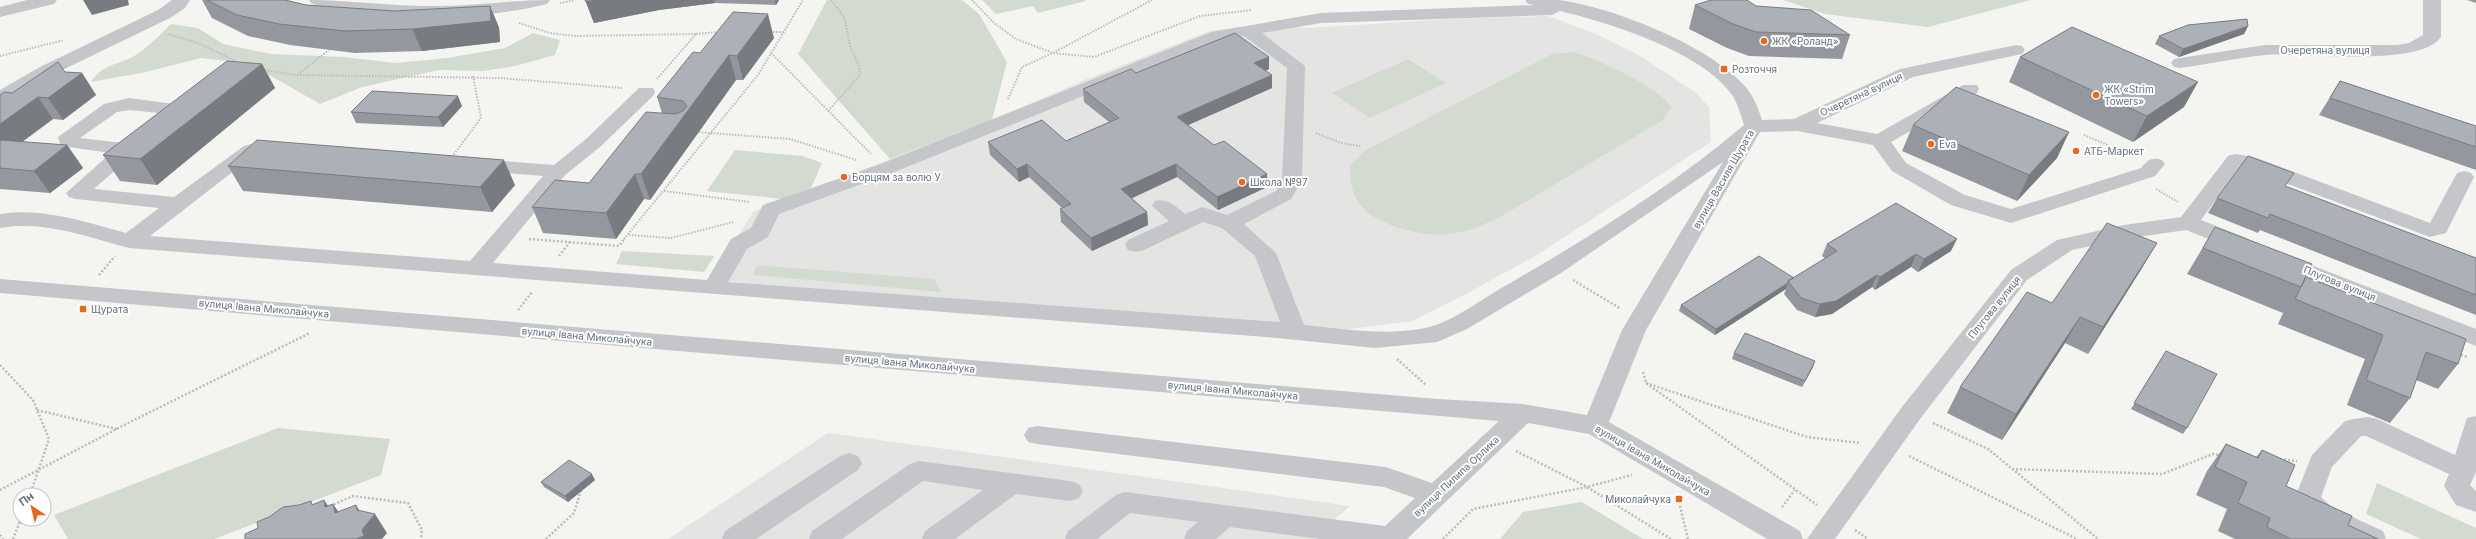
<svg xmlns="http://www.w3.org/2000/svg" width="2476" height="539" viewBox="0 0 2476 539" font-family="Inter,sans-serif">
  <rect width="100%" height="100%" fill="#f4f4f0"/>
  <path fill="#e4e5e3" d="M1548,16l46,17 43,21 58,38 14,15 2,35 -176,114 -69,38 -53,27 -79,10 -623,-51 42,-68 239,-92 97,-42 121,-47 53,-7 44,4 143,-9z
    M828,433l176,24 346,49 -37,33h-645z"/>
  <path fill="#d3dbd1" d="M827,0h135l17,14 28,48 -15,58 -102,39 -92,-105z
    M982,0h103l1,1 -48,12 -5,-7 -37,8z
    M1783,0h248l-103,27 -103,-13z
    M171,24l27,4 25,16 48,10 72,3 53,6 51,-5 58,-10 28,-15 27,7 -5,15 -40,11 -32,5 -44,-1 -77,17 -42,17 -70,-40 -49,-6 -55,14 -55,10c11,-18 28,-17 45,-27 13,-9 24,-20 35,-31z
    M1573,52c22,6 89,36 98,55l-8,13 -163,97c-16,8 -31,14 -49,17 -25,4 -77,-8 -92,-31 -8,-11 -9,-25 -9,-38l16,-15 186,-96z
    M1408,59l38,24 -76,35 -38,-25z
    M735,150l68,6 19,7 -11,25 -29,11 -75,-8z
    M622,251l92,5 -10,16 -88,-8z
    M757,265l177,14 7,13 -188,-17z
    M278,428l112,11 -9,36 -167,64h-146l-14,-24z
    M2377,483l99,45v11h-55l-55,-25z
    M1582,502l61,37h-143l23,-27z"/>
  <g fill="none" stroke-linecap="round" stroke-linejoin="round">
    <path stroke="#bbbcbf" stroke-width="2" stroke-dasharray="1.5 1.5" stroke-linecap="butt" d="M972,0l22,23 22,16 37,14 41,4 106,-41 52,-6
      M560,3l15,-3
      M519,23l31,10 25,3 121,-2 -39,45
      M770,32h13
      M168,34l30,9 39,19
      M696,34l22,-2
      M771,53l100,101
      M0,56l64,-16
      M262,70l35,5 32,-25
      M297,75l203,3 122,10
      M1008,99l14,-32 31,-14 99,-53
      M828,111l32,-36 -1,-9 -8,-17 -7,-32 -13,-17
      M696,132l94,7 66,21
      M1316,133l25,10 19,3
      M2084,135l50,21
      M452,157l29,-39 -8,-42
      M2156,189l22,13
      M664,191l86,11
      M629,235l42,3 62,-16
      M529,239h3
      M624,239l134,-164 45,-75"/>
    <path stroke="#bbbcbf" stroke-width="2.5" stroke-dasharray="2 2" stroke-linecap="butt" d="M529,239l90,7 6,-8
      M559,256l11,-14
      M99,275l16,-19
      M1573,280l48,29
      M518,310l14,-18
      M2457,354l11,3
      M1397,359l29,26
      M0,365l33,35 16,39 -19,56
      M1643,372l3,11 171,122
      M1646,383l161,54 54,6
      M37,410l80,19
      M1933,423l55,26 110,90
      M1516,451l71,36 84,52
      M1909,456l168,83
      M2280,459l17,2
      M2012,469l150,5 51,-20 8,1
      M0,490l128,-67 182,-90
      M1679,502l9,37
      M330,506l23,-10 55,7 14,27 -1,9
      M1782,507l13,-17
      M1855,530l13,9
      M0,535l3,4
      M13,539l8,-20
      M546,539l28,-26 7,-23
      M1443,539l30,-30 114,-22 45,-12"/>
    <path fill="#c4c6ca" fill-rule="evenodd" d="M27,0h30l-3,4 -54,13v-10z
      M172,0h18l-5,8 -15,10 -118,57 -45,27 -7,2v-14l40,-23 118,-57z
      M309,0c40,0 79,6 119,6 41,1 81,-6 122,-6l-3,4c-75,18 -160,18 -235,0z
      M1525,0c11,0 23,0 34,0 53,7 149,45 185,85 9,10 14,22 18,35l32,-1 106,-50 116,-24 6,1 3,4 -3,4 -109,23 -96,46 60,11 86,-49h14l2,4 -2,4 -86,49 15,21 59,32 46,14 130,-41c7,-8 10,-11 21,-8l3,4 -10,12 -144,47 -60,-18 -59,-34 -19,-26 -76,-14 -37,1 -114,198 -37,92 191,109 3,8h-36l-178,-105 -61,-11 -121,116h-88l-89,-12 -14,12h-32l3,-8 11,-9 -68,-9 -33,26h-32l3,-8 48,-36 9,-3 260,34 30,-28 -31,-11 -347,-43 -9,-2 -4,-7 4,-7 9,-2 349,41 46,16 67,-62 -1499,-128v-14l1438,120 85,5 64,11 35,-85 101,-168 -162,111 -94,56 -30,13 -62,6 -98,-10 -1148,-90c-41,-11 -86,-28 -129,-20v-14c42,-7 86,8 126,19l33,-25 -83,-9 -7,-2 -3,-4 45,-40 -50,-7 -3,-9 46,-33 25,-6 45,6 5,10 -85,75 80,8 70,-51 7,-2 7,2 3,4 -111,86 320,25 73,-85 -66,-5 -7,-2 -3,-4 3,-4 7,-2 77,6 32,-26 53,-51h14l2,4 -2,4 -53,51 -35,28 -72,88 214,17 24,-41 20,-11 12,-23 115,-40 333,-133 110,-19 214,-8 -7,-1zM1560,11c50,12 143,41 173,85 5,9 8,19 11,29 -74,63 -162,117 -246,165 -22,13 -48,33 -73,38 -40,8 -81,1 -121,-3l-28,-72 -32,-29 47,-25 11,-19 3,-114 -43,-33 59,-10 231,-8zM1244,36l43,32 -5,112 -6,11 -49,24 -25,-8 -17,7c-10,-8 -17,-16 -30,-13l-3,5 17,15 -41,19 -3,5 3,5 8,2 8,-2 59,-28 19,6 33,28 25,66 -552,-40 19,-33 21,-12 11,-23 113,-41 330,-133zM129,110l30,3 -36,30 -43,-5 37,-26z
      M2423,0h18v37c-21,31 -139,15 -176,18 -28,3 -57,9 -85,13l-6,-1 -3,-4 3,-4 6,-1 85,-13h132l12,-2 14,-8z
      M2235,154l19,3 176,66 27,-50 7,-2 7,2 3,4 -28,56 -16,4 -190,-71 -39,54 46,18 3,5 -3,5 -8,2 -8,-2 -45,-18 -62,9 -52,11 -45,30 -107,139 -85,120h-28l95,-132 109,-137 46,-30 67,-15 57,-8 47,-61z
      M2280,253l196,76v17l-204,-81 -3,-5 3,-5z
      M2476,416v56l-6,13 6,6v21l-20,-7 -12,-19 5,-12 -83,-38h-5l-29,31 -11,30 12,11 50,23 3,8c-11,0 -25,0 -37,0 -18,-3 -47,-24 -55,-39l18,-45 33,-34 9,-2 14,-2 9,2 78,36 12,-37z
      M849,453l9,3 4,7 -4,7 -102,69h-34l3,-8 115,-75z
      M919,461l151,20 9,3 4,7 -4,7 -9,3 -54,-7 -61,45h-33l3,-8 58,-41 -60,-9 -81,58h-33l3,-8 98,-67z"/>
  </g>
  <path fill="#94989e" d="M202,0h83l21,5 193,22 1,15 -78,9 -67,2 -65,-8 -42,-9 -36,-18z
    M585,0h194l-3,5 -61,-2 -56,7 -65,13z
    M2467,0h9v3z
    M1695,5l61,1 94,29 -8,24 -93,-3 -22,-8 -38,-19z
    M2248,26l-4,8 -65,23 -24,-13 4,-8z
    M774,38l-31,42h-7l-86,120 -6,-1 -28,40 -73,-6 -11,-26 57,-24 73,-70 -5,-16 43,-44z
    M1269,57v12l-4,2 7,17 -84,37 79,62 -49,23 -41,-33 -46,21 16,14 1,13 -56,26 -31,-29 -1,-13 2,-1 -33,-31 -10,5 -29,-27 -2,-13 78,-1 43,-19 -25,-20 -1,-13 53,-16z
    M2020,57l164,50 -51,35 -124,-60z
    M262,64l13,24 -118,97 -37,-4 -17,-26z
    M65,72l17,1 14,22 -33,25 -10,-1 -31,23 45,3 16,23 -33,25 -50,-4v-94l12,-2z
    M2340,81l136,45v44l-157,-55z
    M462,106l-19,21 -87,-4 -5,-11z
    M1913,125l156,7 -12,26 -40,43 -115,-50z
    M228,166l287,19 -23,27 -249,-21z
    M2285,186l191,72v57l-216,-85 -2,3 -50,-20 9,-15z
    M2215,227l91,50 152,87 -20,25 -22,-9 -6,18 -20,25 -43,-18 18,-46 -87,-35 6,-13 -1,2 -96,-39z
    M2157,243l-15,25 -54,86 -23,-11 -63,97 -55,-27 13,-26 92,-84z
    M1827,244l124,7 -33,21 -7,-5 -36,23 -3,-3 -40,27 -17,3 -18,-7 -13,-16 2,-5 -71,46 -36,-24 2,-6 113,-27 31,-20 -3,-2z
    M2166,351l21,77 -4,6 -52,-25z
    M1734,353l79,14 -11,20 -70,-28z
    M2226,444l30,13 6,-7 24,36 62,39 30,14h-143l-17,-8 9,-22 -31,-14 11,-24z
    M595,480l-27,22 -24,-15 -3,-5z"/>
  <path fill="#787c81" d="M83,0h45l1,5 -37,10z
    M597,0h117l1,3 -56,7 -65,13 -8,-21z
    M775,0h4l-3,5z
    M490,6l9,21 1,15 -78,9 -10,-22z
    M768,14l6,24 -31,42 -6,-24z
    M2248,26l-4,8 -65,23 4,-8z
    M729,55l7,25 -86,120 -9,-26z
    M1269,57v12l-15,7v-13z
    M262,64l13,24 -118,97 -17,-26z
    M82,73l14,22 -33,25 -15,-22z
    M1272,75v13l-95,42v-13z
    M2198,82l-14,25 -51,35 14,-26z
    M458,96l4,10 -19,21 -5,-10z
    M38,97l15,22 -46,34 -7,10v-39z
    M2069,132l-12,26 -40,43 12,-26z
    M67,145l16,23 -33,25 -16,-22z
    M504,160l11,25 -23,27 -12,-25z
    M1027,164l2,13 -10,5 -2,-13z
    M1176,164l1,13 -55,26 -1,-14z
    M635,174l9,25 -28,40 -10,-26z
    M1267,174v13l-49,23 -1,-13z
    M1147,212l1,13 -56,26 -1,-13z
    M1957,239l-6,12 -33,21 6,-13z
    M2157,243l-15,25 -54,86 15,-27z
    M1916,254l-5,13 -36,23 5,-13z
    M1877,275l-5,12 -40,27 -17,3 5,-13z
    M1788,283l-2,6 -71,46 1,-6z
    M2080,317l-15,26 -63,97 14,-26z
    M1815,361l-2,6 -11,20z
    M592,474l3,6 -27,22 -3,-6z
    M324,500l13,19 -12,-12z
    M333,504l13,19 -11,-10z
    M356,505l11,18 8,-9 12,19 -5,6h-26l1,-29z"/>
  <path fill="#acb1b8" stroke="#787c81" d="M207,0h78l21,5 89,6 95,-5 1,15 -79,8 -67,2 -66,-7 -42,-9z
    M585,0h12l-11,2z
    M1711,0h36l9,6 55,4 39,25 -94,-3 -23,-8 -38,-19z
    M733,12l35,2 -31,42 -8,-1 -88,119h-6l-29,39 -74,-6 23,-27 34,3 57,-71 29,2 8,-3 4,-5 -4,-5 -26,-4 36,-45 7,1z
    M2247,19l1,7 -65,23 -24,-13 29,-11z
    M2072,27l126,55 -51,34 -127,-59z
    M1235,33l34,24 -15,6 18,12 -95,42 37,28 10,-4 43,33 -50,23 -41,-33 -55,25 26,23 -56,26 -31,-29 11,-5 -44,-40 -10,5 -29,-27 54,-22 24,21 53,-23 -36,-29 48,-20 5,4z
    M227,61l35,3 -122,95 -37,-4z
    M58,62l7,10 17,1 -34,25 -10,-1 -38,27v-29l4,-3 8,1z
    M2340,81l136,45v21l-146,-49z
    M1956,87l113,45 -40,43 -116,-50z
    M372,91l86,5 -20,21 -87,-5z
    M0,140l67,5 -33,26 -34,-3z
    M257,140l247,20 -24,27 -252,-21z
    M2248,156l46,17 -9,13 191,72v37l-206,-81 -2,4 -51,-20z
    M1896,203l61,36 -33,20 -8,-5 -36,23 -3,-2 -41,26 -16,3 -19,-6 -13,-17 49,-30 -10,-7z
    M2107,223l50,20 -54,84 -23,-10 -64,97 -56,-27 67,-95 25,11z
    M2215,227l97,37 -11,23 -98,-39z
    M1759,256l35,22 -6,3v2l-72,46 -35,-24z
    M2306,277l160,62 -8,25 -32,-12 -16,46 -44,-18 17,-45 -88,-36z
    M1745,333l70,28 -10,20 -71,-28z
    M2166,351l51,23 -30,54 -53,-25z
    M2226,444l32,14 4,-8 33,15 -9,21 66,30 -4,9 30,14h-87l-24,-12 3,-9 -32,-15 9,-21 -32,-15z
    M569,460l23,14 -27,22 -24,-14z
    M324,500l1,7 8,-3 2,9 21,-8 1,5 18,4 -13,16 2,6 -8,3h-111v-5l13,-6 -1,-6 12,-5 14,-10 16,-2 12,-4 1,4z"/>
  <g fill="#e7691d" stroke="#fff" stroke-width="1.5">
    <circle cx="1764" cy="41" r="4"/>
    <rect x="1720" y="65" width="8" height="8" rx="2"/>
    <circle cx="2096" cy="95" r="4"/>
    <circle cx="1931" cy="144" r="4"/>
    <circle cx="2076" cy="151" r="4"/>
    <circle cx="844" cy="177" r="4"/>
    <circle cx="1242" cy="182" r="4"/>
    <rect x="79" y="305" width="8" height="8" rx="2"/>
    <rect x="1675" y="495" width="8" height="8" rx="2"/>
  </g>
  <g text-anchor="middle" stroke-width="4" stroke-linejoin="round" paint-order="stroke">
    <g font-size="10" fill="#626f82" stroke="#fff" text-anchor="start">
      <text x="1772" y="45">ЖК «Роланд»</text>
      <text x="1732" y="73">Розточчя</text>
      <text x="2104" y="93">ЖК «Strim<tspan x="2104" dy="12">Towers»</tspan></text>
      <text x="1939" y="148">Eva</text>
      <text x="2084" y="155">АТБ-Маркет</text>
      <text x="852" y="181">Борцям за волю У</text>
      <text x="1250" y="186">Школа №97</text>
      <text x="91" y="313">Щурата</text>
      <text x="1671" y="503" text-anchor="end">Миколайчука</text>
    </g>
    <g font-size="10" fill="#626f82" stroke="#fff">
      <text x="2325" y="54">Очеретяна вулиця</text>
      <text transform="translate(1861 94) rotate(-25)" y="4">Очеретяна вулиця</text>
      <text transform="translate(1723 179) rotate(-60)" y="4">вулиця Василя Щурата</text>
      <text transform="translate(2340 283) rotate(22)" y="4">Плугова вулиця</text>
      <text transform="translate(1994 307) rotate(-51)" y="4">Плугова вулиця</text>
      <text transform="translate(264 308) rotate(5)" y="4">вулиця Івана Миколайчука</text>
      <text transform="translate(587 336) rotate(5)" y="4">вулиця Івана Миколайчука</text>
      <text transform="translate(910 363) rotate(5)" y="4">вулиця Івана Миколайчука</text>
      <text transform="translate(1233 390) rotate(5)" y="4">вулиця Івана Миколайчука</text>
      <text transform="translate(1653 460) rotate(30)" y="4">вулиця Івана Миколайчука</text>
      <text transform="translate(1456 476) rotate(-43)" y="4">вулиця Пилипа Орлика</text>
    </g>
  </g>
  <g transform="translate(32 507) rotate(325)"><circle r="19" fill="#ffffff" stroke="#c0c5cd"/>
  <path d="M0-3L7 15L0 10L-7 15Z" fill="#e7691d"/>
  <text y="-6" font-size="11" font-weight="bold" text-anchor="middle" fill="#626f82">Пн</text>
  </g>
</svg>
